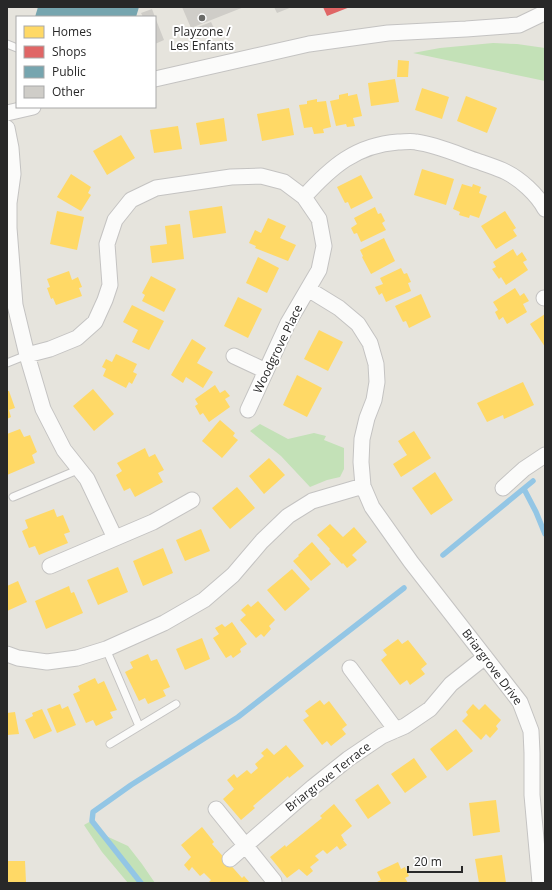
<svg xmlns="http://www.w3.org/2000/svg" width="552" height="890" viewBox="0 0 552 890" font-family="'Open Sans',sans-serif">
  <rect width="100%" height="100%" fill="#e6e4dd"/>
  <path fill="#c3e1b7" d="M493,43l24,1 28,4v33l-132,-28 27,-5z
    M260,424l28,15 26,-6 12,3 -2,4 20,8v21l-4,8 -13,3 -17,7 -29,-31 -31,-25z
    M91,821l13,14 24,11 14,18 13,19h-27l-26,-31 -18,-27z"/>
  <path fill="#ffd966" d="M398,60l11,1 -1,16h-11z
    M395,79l4,23 -28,4 -3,-23z
    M422,88l27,9 -7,22 -27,-9z
    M348,93v3l9,-2 5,22 -9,2 2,8 -8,1 -1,-3 -10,2 -6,-25 9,-2v-4z
    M466,96l31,12 -10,25 -30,-12z
    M317,99v3l9,-1 5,26 -8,2 1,4 -10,1 -2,-7 -8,1 -5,-23 8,-1v-3z
    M289,108l5,27 -32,6 -5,-27z
    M224,118l3,23 -27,4 -4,-22z
    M178,126l4,23 -28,4 -4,-23z
    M121,135l14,23 -28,17 -14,-24z
    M422,169l32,10 -8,26 -32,-10z
    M71,174l20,13 -3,6 3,2 -10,16 -24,-14z
    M361,175l12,23 -22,11 -3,-7 -3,1 -8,-16z
    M462,184l10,3 1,-3 8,3 -2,6 8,3 -8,22 -9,-3 -1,3 -10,-3 1,-3 -7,-3z
    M222,206l4,27 -33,5 -4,-27z
    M375,207l3,7 3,-1 4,8 -3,2 4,7 -25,12 -4,-9 -3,1 -3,-6 6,-4 -3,-6z
    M57,211l27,6 -7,33 -27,-6z
    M505,211l11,17 -3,2 4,6 -21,13 -15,-23z
    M268,218l18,8 -6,12 16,7 -8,16 -33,-13 1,-2 -7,-3 6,-13 6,3z
    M180,224l4,35 -32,4 -2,-17 17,-2 -2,-18z
    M384,238l11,23 -24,13 -9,-17 1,-1 -3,-6z
    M513,249l4,7 5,-4 5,8 -4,2 5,8 -22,15 -5,-8 -2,2 -7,-10 4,-2 -3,-5z
    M258,257l21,11 -12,25 -21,-10z
    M401,268l3,6 3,-1 4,9 -3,1 3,8 -25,11 -4,-9 -3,2 -4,-8 8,-3 -3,-6z
    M69,271l3,9 6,-3 4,10 -3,1 3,8 -26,9 -3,-7 -2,1 -4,-11 3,-1 -3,-8z
    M151,276l25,13 -12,23 -22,-11 3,-6 -3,-2z
    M515,288l5,8 4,-3 5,8 -6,3 4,8 -20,12 -4,-7 -4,3 -4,-8 3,-2 -5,-8z
    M421,294l10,23 -22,11 -3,-7 -3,1 -8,-16z
    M238,297l24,12 -14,29 -24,-12z
    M132,305l32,16 -15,29 -17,-8 6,-12 -15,-8z
    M545,314v33l-15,-23z
    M319,330l24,12 -15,29 -24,-12z
    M192,339l14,9 -9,15 16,9 -10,16 -17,-11 -3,6 -12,-8z
    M116,354l21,10 -4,8 4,2 -5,10 -3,-2 -3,6 -23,-12 3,-7 -4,-2 4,-8 6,3z
    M297,375l25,13 -15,29 -24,-12z
    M523,382l11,23 -30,14 -1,-4 -16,7 -10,-19z
    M215,385l5,8 5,-3 5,6 -5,3 5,8 -21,15 -6,-9 -3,2 -5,-9 3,-2 -3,-5z
    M93,389l21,25 -20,17 -21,-25z
    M7,391h2l6,17 -6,2 2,7 -4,2z
    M220,420l15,13 -2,3 5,4 -16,18 -20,-17z
    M20,429l4,8 6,-2 7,17 -5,3 3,8 -28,12v-41z
    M414,431l17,27 -30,19 -8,-13 14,-9 -9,-14z
    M145,448l4,9 6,-3 9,16 -6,3 5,9 -28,15 -5,-9 -6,3 -8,-16 6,-4 -5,-8z
    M269,458l16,17 -21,19 -15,-18z
    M435,472l18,28 -22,15 -19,-27z
    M237,487l18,21 -25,21 -18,-21z
    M54,509l3,8 6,-2 7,17 -6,2 4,9 -29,12 -4,-9 -6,2 -7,-17 6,-3 -3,-8z
    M330,524l13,13 11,-10 13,15 -15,13 5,5 -10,8 -4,-5 -1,1 -13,-14 1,-1 -13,-14z
    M201,529l9,22 -25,10 -9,-21z
    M312,542l19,22 -20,17 -18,-20 6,-5 -1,-1z
    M163,548l10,25 -30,13 -10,-25z
    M118,567l10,25 -30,13 -11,-25z
    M292,569l18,20 -25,22 -18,-21z
    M18,581l9,21 -20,9v-25z
    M69,586l2,7 3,-1 9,21 -37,16 -11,-28z
    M258,601l17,19 -6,6 2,3 -7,8 -3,-3 -5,4 -16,-18 6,-5 -5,-5 7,-6 3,3z
    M232,622l15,22 -7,5 1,3 -8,6 -2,-3 -5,3 -13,-20 6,-4 -4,-6 7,-4 3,3z
    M202,638l8,21 -25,11 -9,-21z
    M398,639l4,5 6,-4 19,24 -6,5 4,5 -15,11 -3,-5 -7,5 -19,-25 6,-5 -4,-5z
    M148,654l3,7 6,-2 13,28 -7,3 3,6 -18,8 -3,-6 -6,3 -14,-29 8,-4 -3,-6z
    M95,678l3,6 6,-3 13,29 -7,2 3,6 -17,8 -3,-6 -7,3 -13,-29 7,-3 -2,-5z
    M320,700l4,5 5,-4 18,24 -5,4 4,5 -15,12 -4,-5 -5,4 -19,-25 6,-4 -4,-5z
    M60,704l2,5 6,-3 8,19 -19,8 -10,-24z
    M473,704l6,6 6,-6 16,16 -5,6 2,3 -8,9 -4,-4 -5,6 -19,-19 6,-6 -2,-3z
    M42,709l10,22 -18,8 -9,-19 8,-4 -1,-3z
    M15,712l4,22 -12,1v-22z
    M456,729l17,22 -26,20 -17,-22z
    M286,745l18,21 -15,12 -1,-2 -35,30 2,2 -14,12 -18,-21 11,-10 -7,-9 7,-6 3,4 10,-8 4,4 7,-6 -3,-4 9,-8 -3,-3 6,-5 7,7z
    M414,758l13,19 -22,16 -14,-19z
    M378,784l13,19 -23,16 -13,-19z
    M496,800l4,32 -27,4 -4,-33z
    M334,804l18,22 -11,9 3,5h-1l4,5 -7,5 -3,-4 -10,8 -4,-4 -8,6 4,4 -9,7 3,4 -6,5 -8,-7 -12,9 -17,-21 15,-12 1,2 36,-29 -2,-2z
    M202,827l12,15 -2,2 30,34 2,-2 6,7h-42l3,-3 -7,-7 -4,3 -8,-9 -3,4 -5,-6 7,-8 -10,-12z
    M502,855l4,28h-27l-4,-24z
    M7,861h18l1,21 -19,1z
    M398,862l3,7 4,-2 4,9 -4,2 3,5h-33l6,-3 -4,-8z"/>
  <path fill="#e06666" d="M323,7h27l-23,9z"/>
  <path fill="#76a5af" d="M38,7h101l-3,10h-101z"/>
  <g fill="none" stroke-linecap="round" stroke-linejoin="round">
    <path stroke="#93c6e5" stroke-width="5.5" d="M524,489l12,23 9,22
      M443,555l90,-74
      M141,883l-49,-62 1,-9 38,-27 107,-68 166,-129"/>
  </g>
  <path fill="#cfcdc8" d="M182,7h62l-53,21z
    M274,7h18l-15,6z
    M152,9l3,8h-12l-2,-4z
    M155,17l9,23 -9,4z
    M211,22l5,10 -19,7 -4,-10z"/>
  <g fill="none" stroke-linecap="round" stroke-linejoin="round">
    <defs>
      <path id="lane" d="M7,44l10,4
        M7,363l20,-8
        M13,497l67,-28
        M106,649l33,77
        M110,744l66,-40"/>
      <path id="street" d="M155,79l154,-35 79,-11 78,-4 53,-4 25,-12
        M7,113l26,-6
        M7,128l4,20 2,26 -4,29v25l6,77 12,50 16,54 21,41 23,29 28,59
        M304,197c27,-30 52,-52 94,-55 6,0 13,-1 18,0 22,3 43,13 64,20 8,3 18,6 26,10 14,7 31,22 39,37
        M308,289l31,19 19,16 12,19 6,21 1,18 -3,18 -7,18 -5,21 -1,23 2,24 9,21 39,55 109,140 11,29 1,22v42l8,88
        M544,298h1
        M27,355l23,-6 27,-11 18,-16 10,-22 5,-15 -3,-41 8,-24 16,-20 25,-12 75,-11 30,-1 23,6 20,15 15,22 5,27 -5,24 -31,53 -40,87
        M234,356l32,15
        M503,488l21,-19 21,-14
        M50,566l103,-44 39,-22
        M7,654l11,4 29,4 30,-4 29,-9 58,-26 40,-23 29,-25 29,-34 26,-25 24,-15 51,-15
        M350,668l46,62
        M216,809l58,72
        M230,859l83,-72 35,-28 34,-23 23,-10 25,-17 21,-25 34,-27"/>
    </defs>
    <use href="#lane" stroke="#c4c3c2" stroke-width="9"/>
    <use href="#street" stroke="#c4c3c2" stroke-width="17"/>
    <use href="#lane" stroke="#fbfbfa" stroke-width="7"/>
    <use href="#street" stroke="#fbfbfa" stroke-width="15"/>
  </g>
  <circle fill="#6a6a67" stroke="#fff" stroke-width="1.5" cx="202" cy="18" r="4"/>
  <g text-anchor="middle" stroke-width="4" stroke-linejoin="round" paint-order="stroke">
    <g font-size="12" fill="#282828" stroke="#fff">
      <text x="202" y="36">Playzone /<tspan x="202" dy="14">Les Enfants</tspan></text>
    </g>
    <g font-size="12" fill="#282828" stroke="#fff">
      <text transform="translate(278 349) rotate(-64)" y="4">Woodgrove Place</text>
      <text transform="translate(492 667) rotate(53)" y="4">Briargrove Drive</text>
      <text transform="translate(328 777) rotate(-38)" y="4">Briargrove Terrace</text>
    </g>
  </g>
  <rect width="552" height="890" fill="none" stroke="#282828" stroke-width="16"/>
  <rect x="16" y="16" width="140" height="92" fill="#ffffff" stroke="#a9a9a9"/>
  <rect x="24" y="26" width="20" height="12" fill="#ffd966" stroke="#a9a9a9"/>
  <text x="52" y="36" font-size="12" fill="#282828">Homes</text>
  <rect x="24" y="46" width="20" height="12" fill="#e06666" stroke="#a9a9a9"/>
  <text x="52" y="56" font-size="12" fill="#282828">Shops</text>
  <rect x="24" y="66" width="20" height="12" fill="#76a5af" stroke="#a9a9a9"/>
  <text x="52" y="76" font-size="12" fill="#282828">Public</text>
  <rect x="24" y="86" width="20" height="12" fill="#cfcdc8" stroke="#a9a9a9"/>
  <text x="52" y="96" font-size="12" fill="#282828">Other</text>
  <path d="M408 866v6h54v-6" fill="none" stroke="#282828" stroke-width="2"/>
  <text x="414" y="866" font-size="12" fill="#282828" stroke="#ffffff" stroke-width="3" paint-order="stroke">20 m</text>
</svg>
